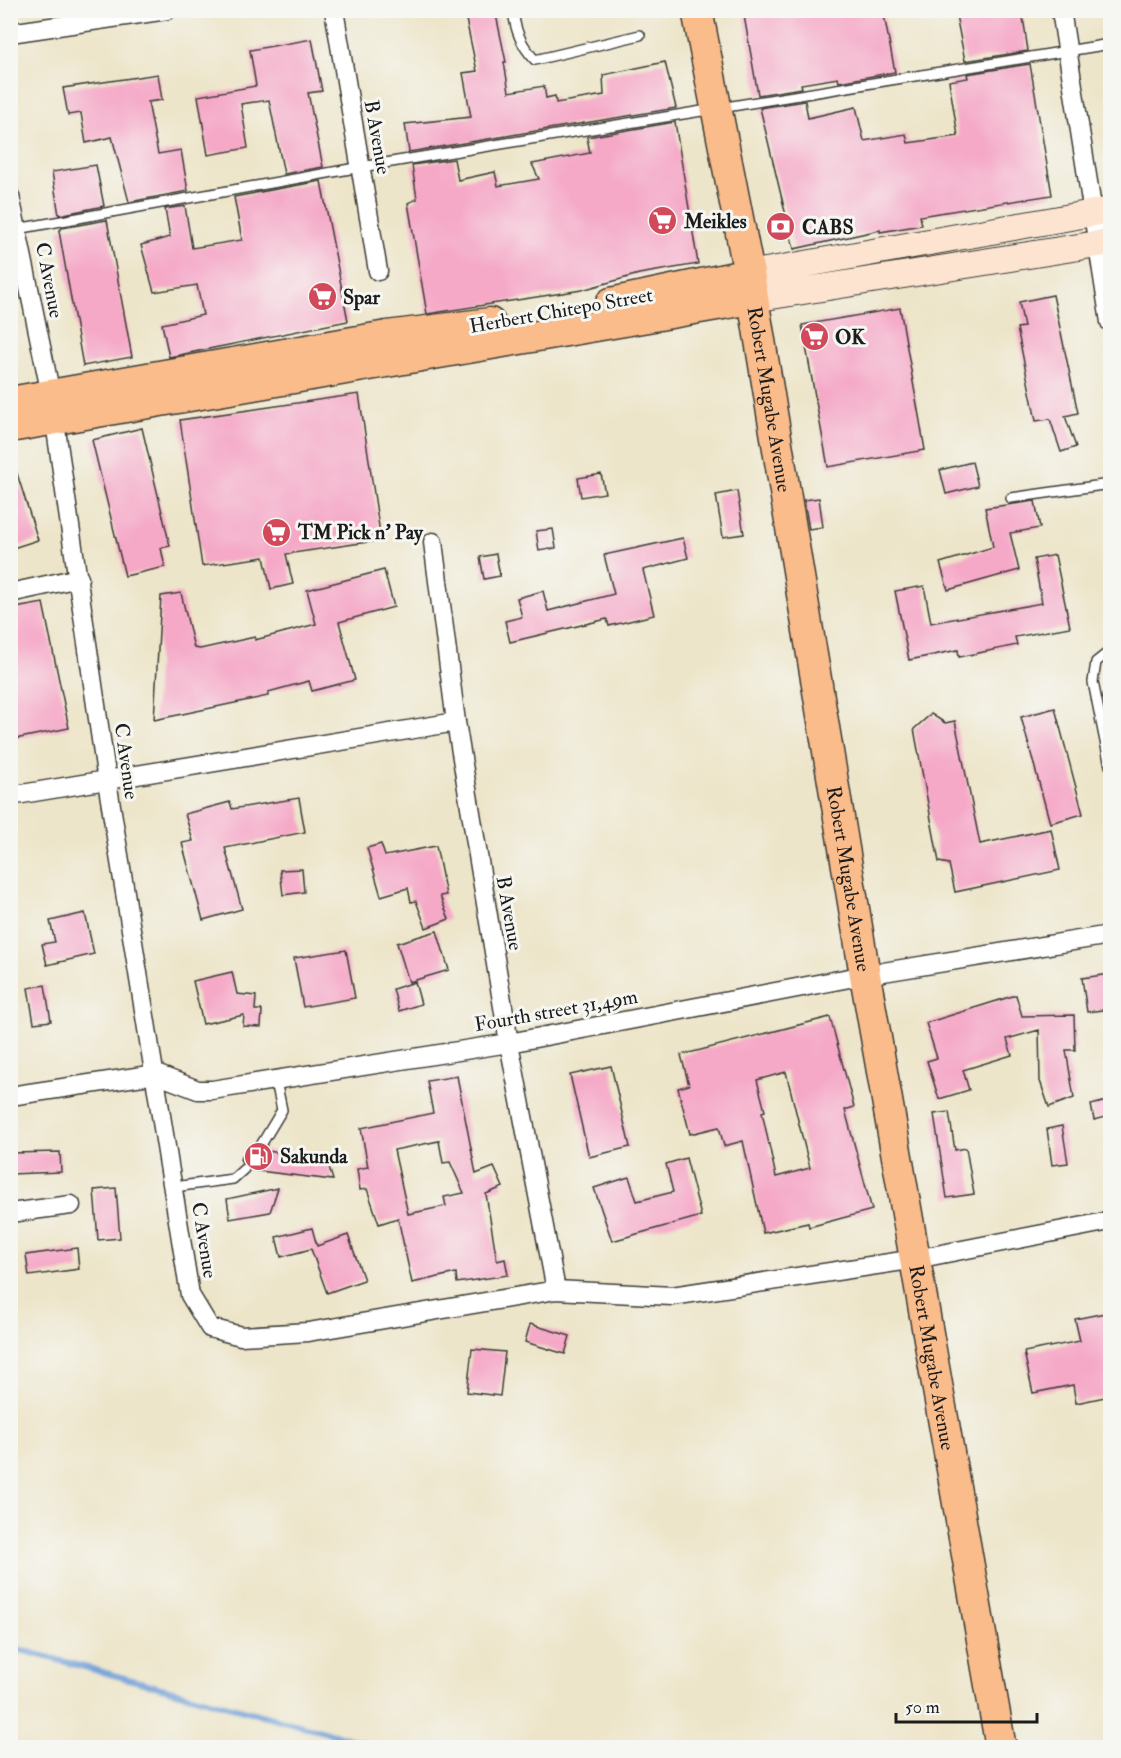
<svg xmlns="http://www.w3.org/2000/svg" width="1121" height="1758" viewBox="0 0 1121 1758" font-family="'IM FELL Double Pica',serif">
  <rect width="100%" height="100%" fill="#f6f6f2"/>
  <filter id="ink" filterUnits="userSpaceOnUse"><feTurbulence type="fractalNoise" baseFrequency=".0167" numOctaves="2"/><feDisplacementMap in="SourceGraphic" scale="12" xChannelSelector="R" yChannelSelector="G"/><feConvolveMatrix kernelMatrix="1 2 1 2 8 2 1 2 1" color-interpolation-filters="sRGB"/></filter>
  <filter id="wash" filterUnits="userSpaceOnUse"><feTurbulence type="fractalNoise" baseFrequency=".008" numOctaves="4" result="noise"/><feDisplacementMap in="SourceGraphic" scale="24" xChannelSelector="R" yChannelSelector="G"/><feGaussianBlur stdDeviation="1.35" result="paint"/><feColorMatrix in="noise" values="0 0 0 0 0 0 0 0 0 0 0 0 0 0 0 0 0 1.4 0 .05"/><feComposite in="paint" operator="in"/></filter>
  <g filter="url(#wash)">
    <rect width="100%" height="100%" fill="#ede5c9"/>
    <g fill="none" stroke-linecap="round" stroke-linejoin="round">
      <path stroke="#6a9cd5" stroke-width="6" d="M10,1647l373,101"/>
    </g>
    <g id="blocks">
      <path fill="#f5a9c7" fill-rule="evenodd" d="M464,10h31l11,52h-2l5,30 35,-6 2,12 9,-2 1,7 48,-8 -1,-20 62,-13 11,46 -267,44 -4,-28 66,-7 -8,-44 14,-2z
        M743,10h140l12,62 -56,10 -1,-4 -37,6 1,4 -44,7z
        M955,10h67l6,41 -63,10z
        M312,39l10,52 -14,2 15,74 -39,7 -15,-74 -28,4 7,44 -40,7 -10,-59 58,-10 -6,-36z
        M1030,64l22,131 -132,21 2,9 -42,7v-2l-86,19 -34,-141 45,-7 3,17 48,-11 8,34 42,-7 2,9 50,-7 -9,-55 19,-3 -1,-4z
        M158,74l4,26 -14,2 10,52 23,-4 7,41 -59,11 -17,-65 -26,6 -5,-30 -13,2 -5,-27z
        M675,122l23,142 -59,10 -57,16 -155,24 -19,-111 9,-4 -5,-34 42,-6 4,21 37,-8 3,14 41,-7 -7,-15 58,-11 -3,-16z
        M96,165l8,41 -45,9 -7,-43z
        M321,181l27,140 -179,36 -7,-33 41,-9 -6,-30 -43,7 -13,-47 29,-8 -5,-28 20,-3 7,42 50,-8 -8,-43z
        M107,220l25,137 -49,9 -24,-135 3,-3z
        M1053,295l25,118 -13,3 11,31 -15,5 -11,-33 -14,2 -19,-93 7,-1 -5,-25z
        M900,308l25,142 -97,17 -26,-142z
        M359,394l22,146 -95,14 7,30 -22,5 -7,-32 -62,9 -22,-146z
        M142,428l28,118 -9,2 4,19 -40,9 -33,-136z
        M972,462l6,24 -32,8 -6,-24z
        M10,464h4l24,76 -28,9z
        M601,474l4,19 -24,4 -3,-19z
        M737,491l7,43 -21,3 -7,-42z
        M819,498l4,29 -14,2 -5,-29z
        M1035,501l5,27 -30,5 9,37 -71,20 -8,-27 53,-16 -8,-39z
        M553,529l3,19 -17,3 -3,-20z
        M683,538l5,20 -45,12 11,45 -45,11 -2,-7 -97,23 -5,-21 17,-4 -5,-19 26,-7 5,20 66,-17 -10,-39z
        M496,554l4,22 -16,3 -4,-22z
        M1055,555l15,72 -55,10 2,8 -58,12 -1,-7 -49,10 -14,-69 29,-5 7,37 111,-20 -8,-44z
        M384,570l10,37 -55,15 16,58 -43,11 -3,-10 -41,11v4l-114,24 7,-124 20,-3 13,55 6,1 55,-12v3l61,-16 -9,-34z
        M43,603l26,125 -59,12v-131z
        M1055,708l28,106 -33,9 -29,-106z
        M931,714l14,9 10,-2 25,123 71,-15 9,41 -105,22 -6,-28 -10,-2 -25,-133z
        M299,798l6,34 -80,16 17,61 -39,11 -21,-77 11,-2 -8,-27 45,-12 2,7z
        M381,844l4,12 51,-10 10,49 -6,1 9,23 -23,9 -10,-27 -5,1 -3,-14 -27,8 -14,-48z
        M302,869l2,23 -21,3 -3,-25z
        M85,913l9,41 -47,11 -5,-21 13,-2 -5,-21z
        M437,931l12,39 -40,12 -12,-39z
        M346,950l9,48 -52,9 -9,-49z
        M232,972l5,22 19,2 -1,14h7l-1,17 -18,-1 1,-11 -41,9 -10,-43z
        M1110,974v35l-23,3 -5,-34z
        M415,982l6,22 -22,7 -6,-22z
        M45,985l6,36 -17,2 -6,-35z
        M1016,995l6,21 52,-1 1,35h-9l8,48 -25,9 -9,-26 -1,-51 -32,9 5,16 -49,15 6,20 -30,9 -12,-38 10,-3 -11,-35z
        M830,1017l24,90 -9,3 27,100 -63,17 -1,-4 -45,10 -20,-92 -19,5 -5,-19 -29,7 -12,-46 11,-3 -8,-30zM786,1072l24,96 -34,9 -14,-65 3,-1 -8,-31z
        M611,1066l19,81 -41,10 -19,-82z
        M457,1076l19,98 18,-7 9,20 -17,7 11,67 8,-2 3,16 -51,8 -1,-10 -44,10 -14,-65 -19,6 -12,-35 -7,1 -3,-21 11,-2 -7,-39 72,-15 -6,-32zM439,1141l4,22 7,-1 14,31 -20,4 2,9 -38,8 -14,-64z
        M1107,1101l3,15 -16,4 -3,-15z
        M949,1112l6,38 11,-2 8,46 -27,4 -13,-84z
        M1062,1126l6,37 -16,2 -5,-36z
        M248,1148l9,9 8,-6 61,6 7,23 -82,-10 -2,-5 -7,-2 -2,-4z
        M60,1152l1,20 -51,2v-21z
        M686,1158l15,58 -89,25 -18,-53 35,-11 8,24 36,-9 -7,-28z
        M116,1188l4,50 -22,2 -4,-50z
        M278,1188l-8,24 -40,7 -3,-20z
        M312,1228l5,18 31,-11 16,45 -37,13 -16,-44 -30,8 -5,-20z
        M77,1248l2,21 -50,7 -3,-21z
        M1110,1312v84l-34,7 -3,-18 -40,8 -9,-41 56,-11 -5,-22z
        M530,1324l40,12 -5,18 -40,-12z
        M472,1349l33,3 -5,44 -33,-4z"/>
    </g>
  </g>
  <g filter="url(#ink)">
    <use href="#blocks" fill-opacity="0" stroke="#3b3a36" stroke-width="1.5"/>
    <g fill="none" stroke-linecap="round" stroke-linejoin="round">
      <defs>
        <path id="service" d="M513,10c2,20 8,35 22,50l105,-25
          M17,229l344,-62 749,-123
          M1011,498l99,-14
          M1110,651l-14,11 -3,20 17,84
          M258,1150l24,-40 -6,-29
          M174,1187l59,-8 11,-10"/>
        <path id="minor" d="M334,10l44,261
          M1061,10l49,312
          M10,33l157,-23
          M10,196l41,199 56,386 83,514 20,33 31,8 67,-4 248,-42 116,6 244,-37 194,-38
          M433,542l23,180 53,321 47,247
          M10,593l69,-15
          M10,796l446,-74
          M10,1096l146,-22 42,16h14l297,-47 356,-68 245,-40
          M10,1213l61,-8"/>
        <path id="secondary" d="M749,274l361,-64
          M752,299l358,-57"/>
        <g id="trunk">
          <path id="s1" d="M697,10l52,264 116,701 136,773"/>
          <path d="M611,303l138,-29"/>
          <path d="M10,402l377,-66 103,-13"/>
          <path d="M10,427l742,-128"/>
        </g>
      </defs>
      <use href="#service" stroke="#3b3a36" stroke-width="12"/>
      <use href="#minor" stroke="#3b3a36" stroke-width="21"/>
      <use href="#secondary" stroke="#3b3a36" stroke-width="28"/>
      <use href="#trunk" stroke="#3b3a36" stroke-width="33"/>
      <use href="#service" stroke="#fff" stroke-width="9"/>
      <use href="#minor" stroke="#fff" stroke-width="18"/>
      <use href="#secondary" stroke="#fde4d0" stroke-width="26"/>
      <use href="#trunk" stroke="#f9bc8a" stroke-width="30"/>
    </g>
  </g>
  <defs>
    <symbol id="supermarket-disc" viewBox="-11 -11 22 22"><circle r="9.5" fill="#d1495b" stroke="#f6f6f2"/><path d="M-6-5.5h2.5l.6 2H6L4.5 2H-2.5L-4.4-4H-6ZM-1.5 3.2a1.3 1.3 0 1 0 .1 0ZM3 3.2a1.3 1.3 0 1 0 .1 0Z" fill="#fff"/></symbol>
    <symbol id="bank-disc" viewBox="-11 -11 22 22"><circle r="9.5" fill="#d1495b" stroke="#f6f6f2"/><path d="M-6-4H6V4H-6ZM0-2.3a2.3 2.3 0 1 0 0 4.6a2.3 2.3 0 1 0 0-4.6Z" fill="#fff"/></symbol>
    <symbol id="fuel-disc" viewBox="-11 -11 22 22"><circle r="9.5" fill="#d1495b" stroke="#f6f6f2"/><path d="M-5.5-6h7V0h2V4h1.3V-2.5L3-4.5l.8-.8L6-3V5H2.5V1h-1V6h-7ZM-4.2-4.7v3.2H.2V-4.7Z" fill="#fff"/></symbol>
  </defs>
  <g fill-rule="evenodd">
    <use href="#supermarket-disc" x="646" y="204" width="33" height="33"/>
    <use href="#bank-disc" x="764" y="210" width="33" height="33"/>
    <use href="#supermarket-disc" x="306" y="280" width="33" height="33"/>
    <use href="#supermarket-disc" x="798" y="320" width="33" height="33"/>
    <use href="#supermarket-disc" x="260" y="516" width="33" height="33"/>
    <use href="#fuel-disc" x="242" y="1140" width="33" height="33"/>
  </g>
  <g text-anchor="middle" stroke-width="6" stroke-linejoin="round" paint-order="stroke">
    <g font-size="20" fill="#1c1c1c" stroke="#f6f6f2">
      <text transform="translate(378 137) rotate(80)" y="7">B Avenue</text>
      <text transform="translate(50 280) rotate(79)" y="7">C Avenue</text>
      <text transform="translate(561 310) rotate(-10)" y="7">Herbert Chitepo Street</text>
      <text dy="7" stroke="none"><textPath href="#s1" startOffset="396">Robert Mugabe Avenue</textPath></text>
      <text transform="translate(127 761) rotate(82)" y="7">C Avenue</text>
      <text dy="7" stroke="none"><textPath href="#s1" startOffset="882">Robert Mugabe Avenue</textPath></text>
      <text transform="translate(510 913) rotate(80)" y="7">B Avenue</text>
      <text transform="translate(556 1010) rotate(-10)" y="7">Fourth street 31,49m</text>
      <text transform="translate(205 1240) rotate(81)" y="7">C Avenue</text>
      <text dy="7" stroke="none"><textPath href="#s1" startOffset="1368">Robert Mugabe Avenue</textPath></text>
    </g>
    <g font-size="20" font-weight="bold" fill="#1c1c1c" stroke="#f6f6f2" text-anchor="start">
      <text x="684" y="228">Meikles</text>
      <text x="802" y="234">CABS</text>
      <text x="343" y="304">Spar</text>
      <text x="835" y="344">OK</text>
      <text x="298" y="539">TM Pick n' Pay</text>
      <text x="280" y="1163">Sakunda</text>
    </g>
  </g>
  <rect width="1121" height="1758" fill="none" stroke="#f6f6f2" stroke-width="36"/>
  <path d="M896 1713v9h141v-9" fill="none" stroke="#1c1c1c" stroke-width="3"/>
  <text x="905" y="1713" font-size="18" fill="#1c1c1c" stroke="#f6f6f2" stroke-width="4.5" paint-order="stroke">50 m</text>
</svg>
